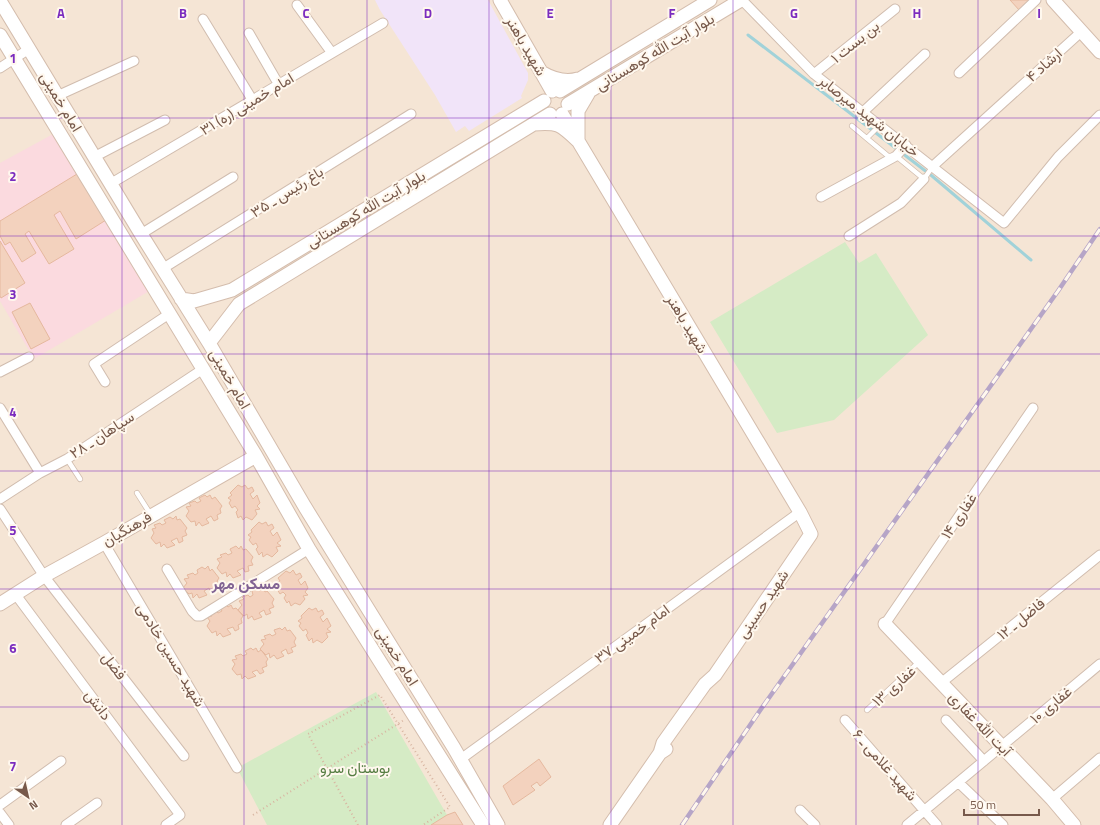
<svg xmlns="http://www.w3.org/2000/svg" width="1100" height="825" viewBox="0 0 1100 825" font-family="'Titillium Web',Vazirmatn,sans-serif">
  <rect width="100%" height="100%" fill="#fdf4e7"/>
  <path fill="#f5e5d5" d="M0,0h1100v825h-1100z"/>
  <path fill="#f1e4f9" d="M375,0h113l40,73v7l-7,16 1,2 -53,33 -4,-5 -9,6 -21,-37 -55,-85z"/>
  <path fill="#fbdadf" d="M55,133l96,157 -117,69 -34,-58v-138z"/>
  <path fill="#d5ebc5" d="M845,242l14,21 17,-10 52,82 -94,85 -57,13 -67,-111z
    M376,692l71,123 -16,10h-164l-30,-57z"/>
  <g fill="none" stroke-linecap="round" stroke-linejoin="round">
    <path stroke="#a1d2d9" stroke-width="3" d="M748,35l184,141 99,84"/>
  </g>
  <path fill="#f3d2be" stroke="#e5b89e" d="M1010,0h20l-10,11z
    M77,174l29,46 -30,19 -16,-28 -6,4 20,34 -25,15 -20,-33 -4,3 11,19 -14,9 -12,-20 -5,3 -5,-9v-15z
    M0,241l25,42 -24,15 -1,-2z
    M30,303l20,36 -19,10 -19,-37z
    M238,485l4,2 3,-2 3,4 4,-2 2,4 -4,3 3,5 4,-4 3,8 -3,3 3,3 -5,1 2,4 -5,6 -6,-3 -3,3 -2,-4 -3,2 -2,-6 2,-2 -3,-4 -3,2 -3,-5 2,-3 -3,-2 4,-3 -2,-2z
    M205,495l2,2 3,-2 2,4 3,-2 7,9 -2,3 1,4 -4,2 1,4 -4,2 -3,-5 -5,3 3,4 -7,3 -3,-4 -3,4 -1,-5 -4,1 -5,-6 3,-5 -3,-4 5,-1 -2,-3 6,-2 2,2 4,-2 -2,-3z
    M176,516l1,4 3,-1 7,9 -2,3 2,4 -5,2 1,4 -4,2 -2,-5 -6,3 4,4 -8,3 -3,-4 -3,3 -1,-5 -4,2 -5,-6 3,-5 -2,-4 4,-1 -2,-3 6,-2 2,2 4,-2 -2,-3 6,-3 3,2z
    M259,522l3,2 4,-2 2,4 4,-2 2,4 -4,3 3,5 4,-4 4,8 -4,3 4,3 -5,1 2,4 -6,6 -5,-3 -4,3 -1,-5 -3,3 -3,-6 2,-2 -2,-4 -3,2 -4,-5 2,-3 -3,-2 4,-3 -1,-2z
    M236,546l3,3 2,-3 2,4 3,-1 7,8 -2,4 2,4 -5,1 1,5 -4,1 -2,-4 -6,3 4,4 -8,3 -3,-4 -3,3 -1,-5 -4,2 -5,-6 3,-5 -3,-4 5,-2 -2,-2 6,-2 2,2 4,-2 -2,-4z
    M208,566l2,5 2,-2 7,9 -2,3 2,4 -5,2 2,4 -5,2 -2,-5 -5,3 3,4 -8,3 -2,-4 -4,4 -1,-5 -3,1 -6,-6 4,-5 -3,-4 5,-1 -2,-3 6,-2 2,2 3,-2 -1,-3 5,-3 3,2z
    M293,570l3,5 4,-2 2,4 -4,3 3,5 4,-4 3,7 -3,4 3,3 -5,1 2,3 -5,6 -5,-2 -4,3 -2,-5 -2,2 -3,-5 2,-3 -3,-3 -3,2 -3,-5 2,-3 -3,-3 4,-2 -2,-3 8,-7 4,2z
    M263,588l2,4 2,-1 7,8 -2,4 2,4 -5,2 2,4 -5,2 -2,-5 -5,3 3,4 -8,3 -2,-4 -4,3 -1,-5 -3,2 -6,-6 4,-5 -3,-4 5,-2 -2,-2 6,-2 2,2 3,-2 -1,-4 5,-2 3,2z
    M226,605l2,2 3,-2 2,4 3,-1 7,8 -2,3 1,4 -4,2 1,4 -4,2 -2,-4 -6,2 4,5 -8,3 -3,-4 -3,3 -1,-5 -4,2 -5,-7 3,-5 -3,-4 5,-1 -2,-3 6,-2 2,2 4,-2 -2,-3z
    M309,608l3,2 4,-2 2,4 4,-2 2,4 -4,3 3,5 4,-4 4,8 -4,3 4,3 -5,1 2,4 -6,6 -5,-3 -4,3 -1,-5 -3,3 -3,-6 2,-2 -2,-4 -3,2 -4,-5 2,-3 -3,-2 4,-3 -1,-2z
    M285,627l2,4 3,-1 6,8 -2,4 2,4 -5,2 2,4 -5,2 -2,-5 -5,3 3,4 -7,3 -3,-4 -4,3 -1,-5 -3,2 -6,-6 4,-5 -3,-4 5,-1 -2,-3 6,-2 2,2 4,-2 -2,-4 6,-2 2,2z
    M251,648l2,2 3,-2 2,4 3,-2 7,9 -2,3 1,4 -5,2 2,4 -4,2 -3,-4 -5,2 4,4 -8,3 -3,-3 -3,3 -1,-5 -4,1 -5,-6 3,-5 -3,-4 5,-1 -2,-3 6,-2 2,2 4,-2 -2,-3z
    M539,759l12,18 -11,9 -3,-4 -6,4 4,4 -22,15 -10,-19z
    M455,812l8,13h-32l16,-10z"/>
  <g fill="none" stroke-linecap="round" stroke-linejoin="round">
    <defs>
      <path id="lane" d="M852,126l36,30h8l28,23 9,-13
        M867,138l13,-13
        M67,459l13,20
        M137,493l14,22
        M867,710l52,-48"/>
      <path id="street" d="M742,0l72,74 190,149 54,-66 42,-42
        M297,5l35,48
        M203,19l50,82
        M249,33l30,52
        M0,68l29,-19
        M959,73l77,-73
        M814,74l81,-65
        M57,96l77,-35
        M863,112l62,-58
        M94,157l71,-37
        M933,166l148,-134
        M110,184l273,-161
        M821,197l75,-41 10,-11
        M141,234l92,-57
        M849,236l52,-33 23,-24
        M162,269l249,-155
        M0,372l29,-15
        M105,382l-11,-18 75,-50
        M0,408l40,65
        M0,499l40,-26 27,-14 136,-90
        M0,509l44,67 140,180
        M104,543l133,225
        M167,569l25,42 5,5h4l108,-67
        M16,595l164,220 -14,10
        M885,624l148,-216
        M941,683l159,-128
        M845,720l92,105
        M946,720l38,41
        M465,756l335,-244
        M959,783l44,42
        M1052,799l48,-41
        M0,805l61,-44
        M800,810l15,15
        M0,813l9,12
        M66,825l31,-22
        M907,825l193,-161"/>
      <path id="secondary" d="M500,0l52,91
        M1053,0l47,52
        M0,1l141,233 68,109 96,164 149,241 44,77
        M0,35l256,421 53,93 174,276
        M541,72c12,7 24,11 37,7
        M560,91l150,-91
        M568,104l173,-104
        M562,114l238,398 11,22 -96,141 -10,9 -42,59 -3,10
        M534,124c24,-2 26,0 44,17v-30l10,-17
        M181,299l13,2 38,-11 312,-189
        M209,343l30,-39 311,-190
        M0,604l44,-28 60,-33 152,-87
        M885,624l167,175 22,26
        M610,825l50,-72 6,-4"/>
    </defs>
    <use href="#lane" stroke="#d1bdaf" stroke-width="6"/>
    <use href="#street" stroke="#d1bdaf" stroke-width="11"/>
    <use href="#secondary" stroke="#d4bdad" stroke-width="15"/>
    <path stroke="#d8b5a1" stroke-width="2" stroke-dasharray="1 3" stroke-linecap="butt" d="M253,815l151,-95
      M358,825l-50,-91 72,-39 70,112 -27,18"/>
    <use href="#lane" stroke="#fff" stroke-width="4.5"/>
    <use href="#street" stroke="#fff" stroke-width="9"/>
    <use href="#secondary" stroke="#fff" stroke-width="13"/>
    <defs>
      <path id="rail" d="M682,825l79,-116 297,-418 42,-62"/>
    </defs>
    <use href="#rail" stroke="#b6a5c7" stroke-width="4.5"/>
    <use href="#rail" stroke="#fff8ee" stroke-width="3" stroke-dasharray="9" stroke-linecap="butt"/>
  </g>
  <path fill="none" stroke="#7b2cbf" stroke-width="1" stroke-opacity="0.55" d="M122,0v825M244,0v825M367,0v825M489,0v825M611,0v825M733,0v825M856,0v825M978,0v825M0,118h1100M0,236h1100M0,354h1100M0,471h1100M0,589h1100M0,707h1100"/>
  <g text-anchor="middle" stroke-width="4" stroke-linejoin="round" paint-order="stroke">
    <g font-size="15" fill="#77594b" stroke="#fff8ee">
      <text transform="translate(855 42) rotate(-39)" y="5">بن بست ۱</text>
      <text transform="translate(526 46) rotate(60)" y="5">شهید باهنر</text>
      <text transform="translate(655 52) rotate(-31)" y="5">بلوار آیت الله کوهستانی</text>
      <text transform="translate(1044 65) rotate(-42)" y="5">ارشاد ۴</text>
      <text transform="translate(61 102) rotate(59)" y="5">امام خمینی</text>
      <text transform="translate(247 104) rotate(-31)" y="5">امام خمینی (ره) ۳۱</text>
      <text transform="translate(869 116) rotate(38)" y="5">خیابان شهید میرصابر</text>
      <text transform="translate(287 192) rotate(-32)" y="5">باغ رئیس ـ ۳۵</text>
      <text transform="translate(366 209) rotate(-31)" y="5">بلوار آیت الله کوهستانی</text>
      <text transform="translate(687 324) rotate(59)" y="5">شهید باهنر</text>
      <text transform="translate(230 379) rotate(60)" y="5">امام خمینی</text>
      <text transform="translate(102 435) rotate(-33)" y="5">سپاهان ـ ۲۸</text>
      <text transform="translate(959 516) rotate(-56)" y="5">غفاری ۱۴</text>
      <text transform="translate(127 529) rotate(-30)" y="5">فرهنگیان</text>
      <text transform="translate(763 604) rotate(-56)" y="5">شهید حسینی</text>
      <text transform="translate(1021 619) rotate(-39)" y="5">فاضل ـ ۱۲</text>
      <text transform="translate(632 634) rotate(-36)" y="5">امام خمینی ۳۷</text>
      <text transform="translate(171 655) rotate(59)" y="5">شهید حسین خادمی</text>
      <text transform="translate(397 656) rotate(58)" y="5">امام خمینی</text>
      <text transform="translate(114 666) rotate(52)" y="5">فضل</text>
      <text transform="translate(894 686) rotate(-42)" y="5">غفاری ۱۳</text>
      <text transform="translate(98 705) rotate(53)" y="5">دانش</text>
      <text transform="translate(1051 705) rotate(-40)" y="5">غفاری ۱۰</text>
      <text transform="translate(980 724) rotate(46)" y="5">آیت الله غفاری</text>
      <text transform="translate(885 765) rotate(49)" y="5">شهید غلامی ـ ۶</text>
    </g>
    <g font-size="15" fill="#557d42" stroke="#fff8ee">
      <text x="355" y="773">بوستان سرو</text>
    </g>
    <g font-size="16" font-weight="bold" fill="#816393" stroke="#fff8ee">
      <text x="246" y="589">مسکن مهر</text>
    </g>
  </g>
  <g font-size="13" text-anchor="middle" font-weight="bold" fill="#7b2cbf" stroke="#fff8ee" stroke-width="4" stroke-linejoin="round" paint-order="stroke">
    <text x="61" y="18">A</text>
    <text x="183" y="18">B</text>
    <text x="306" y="18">C</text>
    <text x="428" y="18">D</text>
    <text x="550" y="18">E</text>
    <text x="672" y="18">F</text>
    <text x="794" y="18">G</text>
    <text x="917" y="18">H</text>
    <text x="1039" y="18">I</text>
    <text x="13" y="63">1</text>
    <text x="13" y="181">2</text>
    <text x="13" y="299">3</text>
    <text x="13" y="417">4</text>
    <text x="13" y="535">5</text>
    <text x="13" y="653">6</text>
    <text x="13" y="771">7</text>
  </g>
  <g transform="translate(28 797) rotate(146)" stroke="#fff8ee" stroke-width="3" paint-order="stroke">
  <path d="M0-3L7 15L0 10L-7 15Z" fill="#77594b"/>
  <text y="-6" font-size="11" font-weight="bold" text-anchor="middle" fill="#77594b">N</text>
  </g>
  <path d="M964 809v6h75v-6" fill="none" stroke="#77594b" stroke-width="2"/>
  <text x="970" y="809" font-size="12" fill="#77594b" stroke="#fff8ee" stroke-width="3" paint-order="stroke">50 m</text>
</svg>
